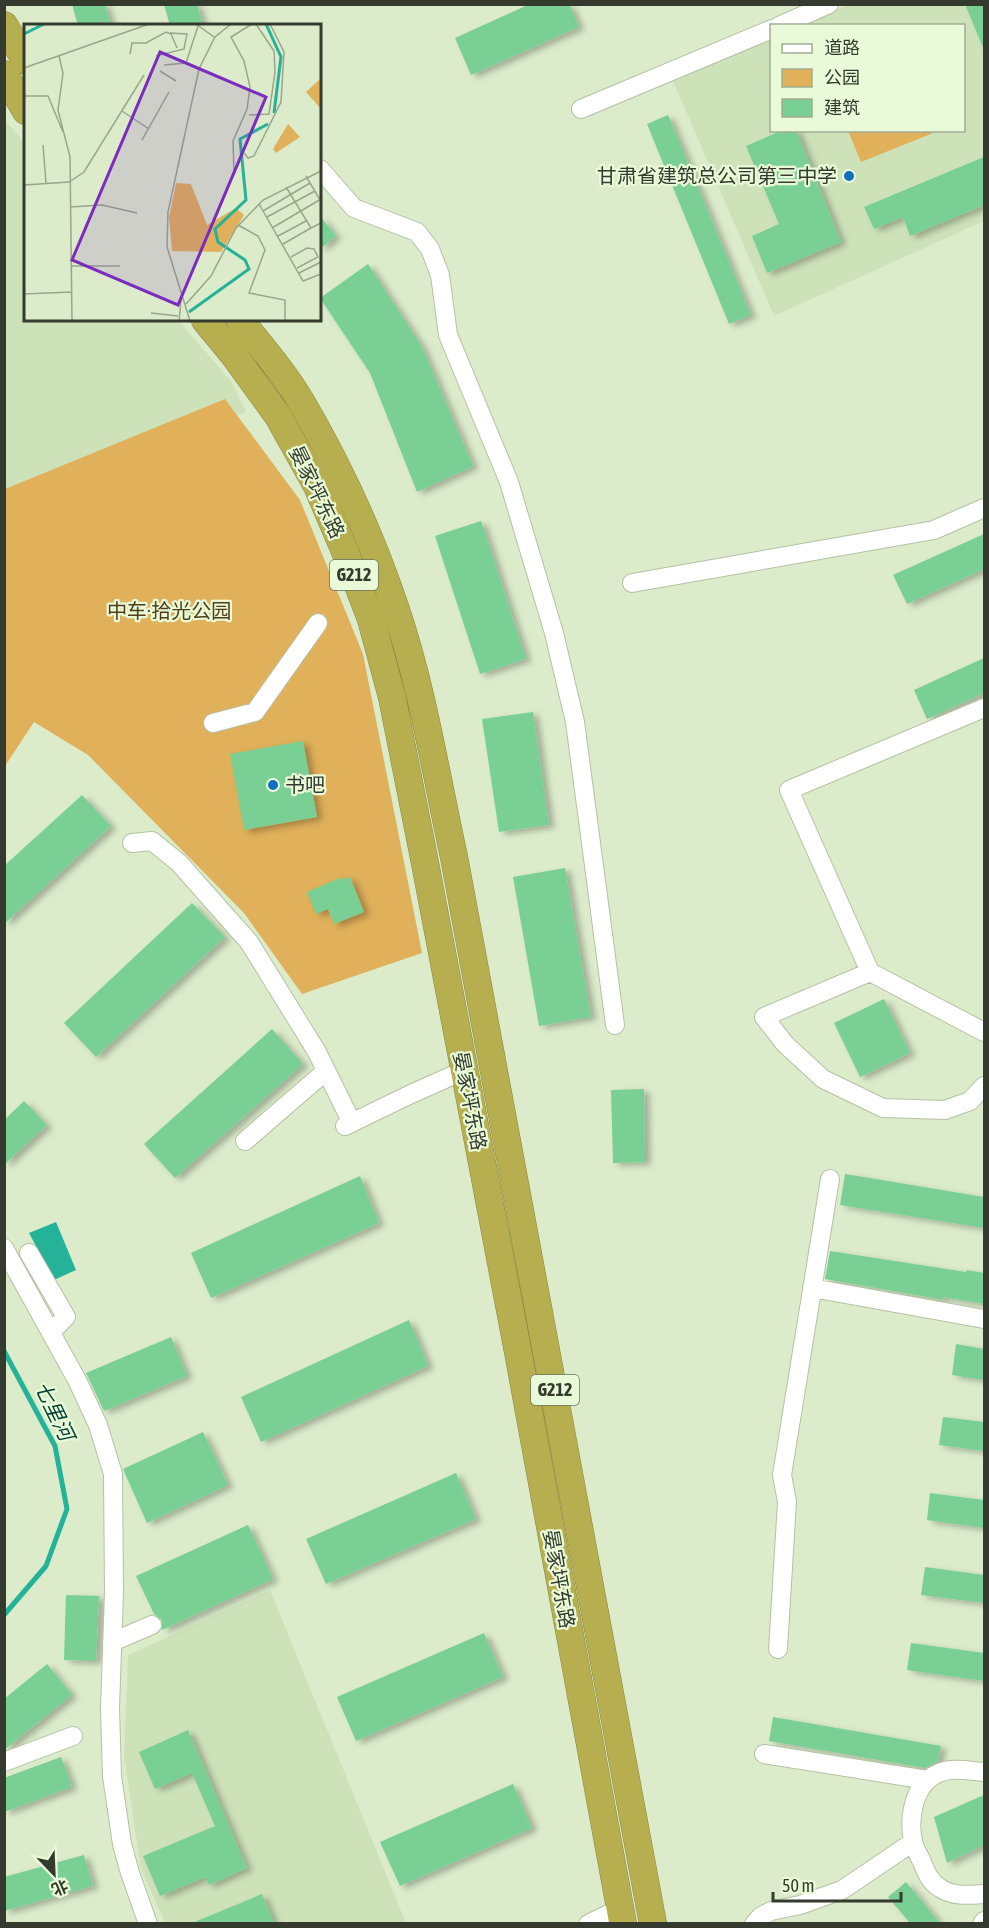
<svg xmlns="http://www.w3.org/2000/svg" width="989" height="1928" viewBox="0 0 989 1928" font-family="'Asap Condensed','Noto Sans SC',sans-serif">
  <defs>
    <filter id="shadow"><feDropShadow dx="5.5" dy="3" stdDeviation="3" flood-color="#0004"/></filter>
  </defs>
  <rect width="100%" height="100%" fill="#dceccb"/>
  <path fill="#cee2ba" d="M848,5h136v216l-210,95 -101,-235 98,-43 1,92h192v-104l-164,-1z
    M4,119l21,24 1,177h152l53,61 15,31 -241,91z
    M270,1590l136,333h-241l-24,-54 -17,-112 4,-102z"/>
  <path fill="#e0b05a" d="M848,131h90l-77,31z
    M225,399l75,101 63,154 59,299 -120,41 -58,-81 -156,-158 -54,-33 -29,44v-277z"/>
  <path fill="#24b299" d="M56,1222l20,48 -22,10 -25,-47z"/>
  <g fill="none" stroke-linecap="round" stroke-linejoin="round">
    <path stroke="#24b299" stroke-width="5" d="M4,1351l51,95 12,63 -21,57 -42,49"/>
  </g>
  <path fill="#79cf94" filter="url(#shadow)" d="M72,4h33l6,22h-33z
    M164,4h33l6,22h-33z
    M530,4h39l10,23 -108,48 -16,-37z
    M965,4h19v46z
    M668,115l83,200 -22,9 -82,-200z
    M783,130h13l45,112 -74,31 -15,-37 27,-12 -33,-78z
    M984,157v48l-74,31 -7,-19 -29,12 -10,-22z
    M320,216l16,20 -16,13z
    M368,264l54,83 51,119 -56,26 -47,-119 -50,-75z
    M481,521l45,138 -46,15 -45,-138z
    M984,534v35l-77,35 -14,-29z
    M984,658v35l-57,26 -13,-29z
    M533,712l16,113 -50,7 -17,-113z
    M303,741l14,76 -73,13 -14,-76z
    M82,795l29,31 -107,98v-58z
    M565,868l26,149 -52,9 -26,-149z
    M342,877l1,3 7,-3 14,35 -30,12 -6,-15 -12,5 -9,-22z
    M192,903l33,34 -129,120 -32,-34z
    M884,999l26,54 -50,24 -26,-54z
    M272,1029l31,35 -128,114 -31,-34z
    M644,1089l1,73 -32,1 -2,-73z
    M24,1101l23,24 -43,40v-45z
    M845,1174l139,23v31l-144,-23z
    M360,1176l19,47 -168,75 -20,-45z
    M830,1251l136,21 1,-2 17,3v31l-41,-7 -1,3 -9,-2 -108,-19z
    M409,1320l19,46 -167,76 -20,-45z
    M171,1337l16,39 -83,35 -18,-38z
    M956,1344l28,5v31l-32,-5z
    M943,1417l41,5v29l-45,-6z
    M203,1432l25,53 -81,38 -24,-54z
    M456,1473l20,46 -150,65 -20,-45z
    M930,1493l54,7v28l-57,-8z
    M248,1525l25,54 -111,51v-10l-8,-6 -18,-38z
    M925,1567l59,8v28l-63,-8z
    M66,1595l33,1 -3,65 -32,-1z
    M484,1633l19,44 -147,64 -19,-44z
    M911,1643l73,10v28l-77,-11z
    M47,1664l25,31 -68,55v-51z
    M773,1717l168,29 -3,15 -13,7 -156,-27z
    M188,1730l59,138 -38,17 -4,-8 -45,19 -17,-40 72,-30 -23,-53 -37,16 -16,-37z
    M61,1757l11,30 -68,25v-34z
    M513,1784l19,44 -132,58 -20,-44z
    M984,1795v50l-37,18 -13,-46z
    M84,1855l9,31 -89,25v-34z
    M906,1882l34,41h-30l-22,-26z
    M262,1894l12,29h-82l34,-14z"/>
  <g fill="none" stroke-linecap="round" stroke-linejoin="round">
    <defs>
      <path id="minor" d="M779,26l50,-22
        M581,109l191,-80
        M320,169l34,39 63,24 13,17 10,26 8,60 61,147 45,151 21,89 40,303
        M632,583l302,-53 50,-22
        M984,708l-195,82 81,182 114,60
        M213,723l42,-11 63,-89
        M132,843l20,-2 27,22 70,79 68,110 35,71
        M870,972l-106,45 21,27 38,35 60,29 62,2 25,-9 14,-15
        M345,1126l66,-32 54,-24
        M245,1141l81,-70
        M4,1248l73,132 21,45 15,49 1,118 -4,116 2,68 10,68 8,29 18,51
        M29,1253l37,64 -15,15
        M812,1288l172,31
        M112,1642l40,-17
        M778,1649l9,-147 -5,-27 48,-296
        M764,1754l163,26
        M4,1762l69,-26
        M984,1772c-14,-1 -32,-5 -45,1 -25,10 -31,44 -26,68 1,7 6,14 9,21 4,10 8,20 18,26 14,9 29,7 44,6
        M588,1924l33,-16
        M754,1924l6,-7 11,-6 29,-6 42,-15 71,-48
        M982,1924l2,-3"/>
      <path id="highway" d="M4,25l22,36
        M4,74l22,37
        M205,320l28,34 45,62 39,70 27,63 27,70 21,78 33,166 93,489 105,572
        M240,320c21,26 45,54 62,83 38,65 70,135 94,207 27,80 40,165 58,247l199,1067"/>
    </defs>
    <use href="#minor" stroke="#b3c2a3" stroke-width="20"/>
    <use href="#highway" stroke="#898643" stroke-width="28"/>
    <use href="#minor" stroke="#fff" stroke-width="18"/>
    <use href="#highway" stroke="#b7af4f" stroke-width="27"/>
  </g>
  <g fill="#0d70bc" stroke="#e9fad8" stroke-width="2">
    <circle cx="849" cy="176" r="6"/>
    <circle cx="273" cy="785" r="6"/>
  </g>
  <g text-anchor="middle" stroke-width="4.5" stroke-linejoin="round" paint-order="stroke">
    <g fill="#e9fad8" stroke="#6a7460" stroke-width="1.5">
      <rect x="330" y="560" width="48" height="30" rx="4.5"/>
      <rect x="531" y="1375" width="48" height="30" rx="4.5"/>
    </g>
    <g font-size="18" font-weight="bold" fill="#343a2d">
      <text x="354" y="581">G212</text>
      <text x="555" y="1396">G212</text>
    </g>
    <g font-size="20" fill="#343a2d" stroke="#e9fad8" text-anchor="end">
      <text x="837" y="183">甘肃省建筑总公司第三中学</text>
      <text x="285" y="792" text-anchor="start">书吧</text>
    </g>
    <g font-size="20" fill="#343a2d" stroke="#e9fad8">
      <text transform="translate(317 492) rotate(64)" y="7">晏家坪东路</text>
      <text transform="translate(470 1101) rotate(79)" y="7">晏家坪东路</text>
      <text transform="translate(559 1579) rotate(80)" y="7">晏家坪东路</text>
    </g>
    <g font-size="20" fill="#513d17" stroke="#e9fad8">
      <text x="169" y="618">中车·拾光公园</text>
    </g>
    <g font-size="21" font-style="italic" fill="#033f35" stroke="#e9fad8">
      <text transform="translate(54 1411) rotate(64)" y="7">七里河</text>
    </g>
  </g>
  <g transform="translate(24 24)">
    <rect width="297" height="297" fill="#dceccb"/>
    <path d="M295,56l2,2v27l-15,-17zM264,100l12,13 -24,16 -3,-4zM152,159l15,1 16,41 29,-17 8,7 -23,37 -49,-1 -3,-33z" fill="#e0b05a"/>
    <path fill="none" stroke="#24b299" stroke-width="3" d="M242,0l15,33 -7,56M0,10l20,-10M165,288l60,-43 -4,-9 -27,-18 -3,-13 31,-29 -6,-61 28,-15"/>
    <path fill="none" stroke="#99a58c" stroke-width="1.5" d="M172,0l18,13M106,30l2,-11h14l20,-11 5,2 6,14M35,32l4,17 -5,37 12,47 2,164M132,32l28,-7 3,-15 -17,-1M140,41l22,-2 12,-37M0,44l125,-44M136,47l16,10M0,72h24l15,36M98,87l27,18M225,91l20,-1 6,-42 -1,-21 -18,-27M118,116l27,-48M19,121l3,38M220,129l4,5 6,-2 27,-54 3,-50 -14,-28M210,148l-1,-31 14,-32 3,-22 -6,-26 -13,-24 21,-13M282,152l14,24M0,161l45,-3 15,-10 60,-97M262,163l25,41 10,-5M235,180l44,77 18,-7M46,183l32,-2 35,8M239,187l47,-28M243,193l48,-26M214,201l20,11 7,14 -16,43 36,7v21M248,204l49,-29M254,212l28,-15M259,220l28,-16M267,233l16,-9 7,1 4,8 -21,11M47,242h49M275,249l22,-11M0,270l47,-2M162,280l25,-28 25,-48 27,-28 58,-29M127,289l27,3M155,297l2,-21M166,297l-23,-74 1,-35 31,-143 16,-32 16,-13"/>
    <path fill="#7b2cbf" fill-opacity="0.15" stroke="#7b2cbf" stroke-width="3" d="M136,28l106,45 -88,208 -106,-45z"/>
    <rect width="297" height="297" fill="none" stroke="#343a2d" stroke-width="3"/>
  </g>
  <rect width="989" height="1928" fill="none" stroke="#343a2d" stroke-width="12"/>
  <rect x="770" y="24" width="195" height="108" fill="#e9fad8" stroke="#a1ad94" stroke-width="1.5"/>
  <rect x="782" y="44" width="30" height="9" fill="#ffffff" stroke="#a1ad94" stroke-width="1.5"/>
  <text x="824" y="54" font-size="18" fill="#343a2d">道路</text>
  <rect x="782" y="69" width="30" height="18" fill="#e0b05a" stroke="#a1ad94" stroke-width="1.5"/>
  <text x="824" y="84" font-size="18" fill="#343a2d">公园</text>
  <rect x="782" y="99" width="30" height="18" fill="#79cf94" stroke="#a1ad94" stroke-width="1.5"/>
  <text x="824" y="114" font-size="18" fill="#343a2d">建筑</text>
  <g transform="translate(54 1874) rotate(157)" stroke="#e9fad8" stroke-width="4.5" paint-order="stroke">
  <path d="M0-4.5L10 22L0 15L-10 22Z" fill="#343a2d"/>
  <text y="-9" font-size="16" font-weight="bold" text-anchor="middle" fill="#343a2d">北</text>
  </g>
  <path d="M773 1892v9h128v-9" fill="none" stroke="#343a2d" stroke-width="3"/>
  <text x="782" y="1892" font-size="18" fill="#343a2d" stroke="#e9fad8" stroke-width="4.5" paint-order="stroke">50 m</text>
</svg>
